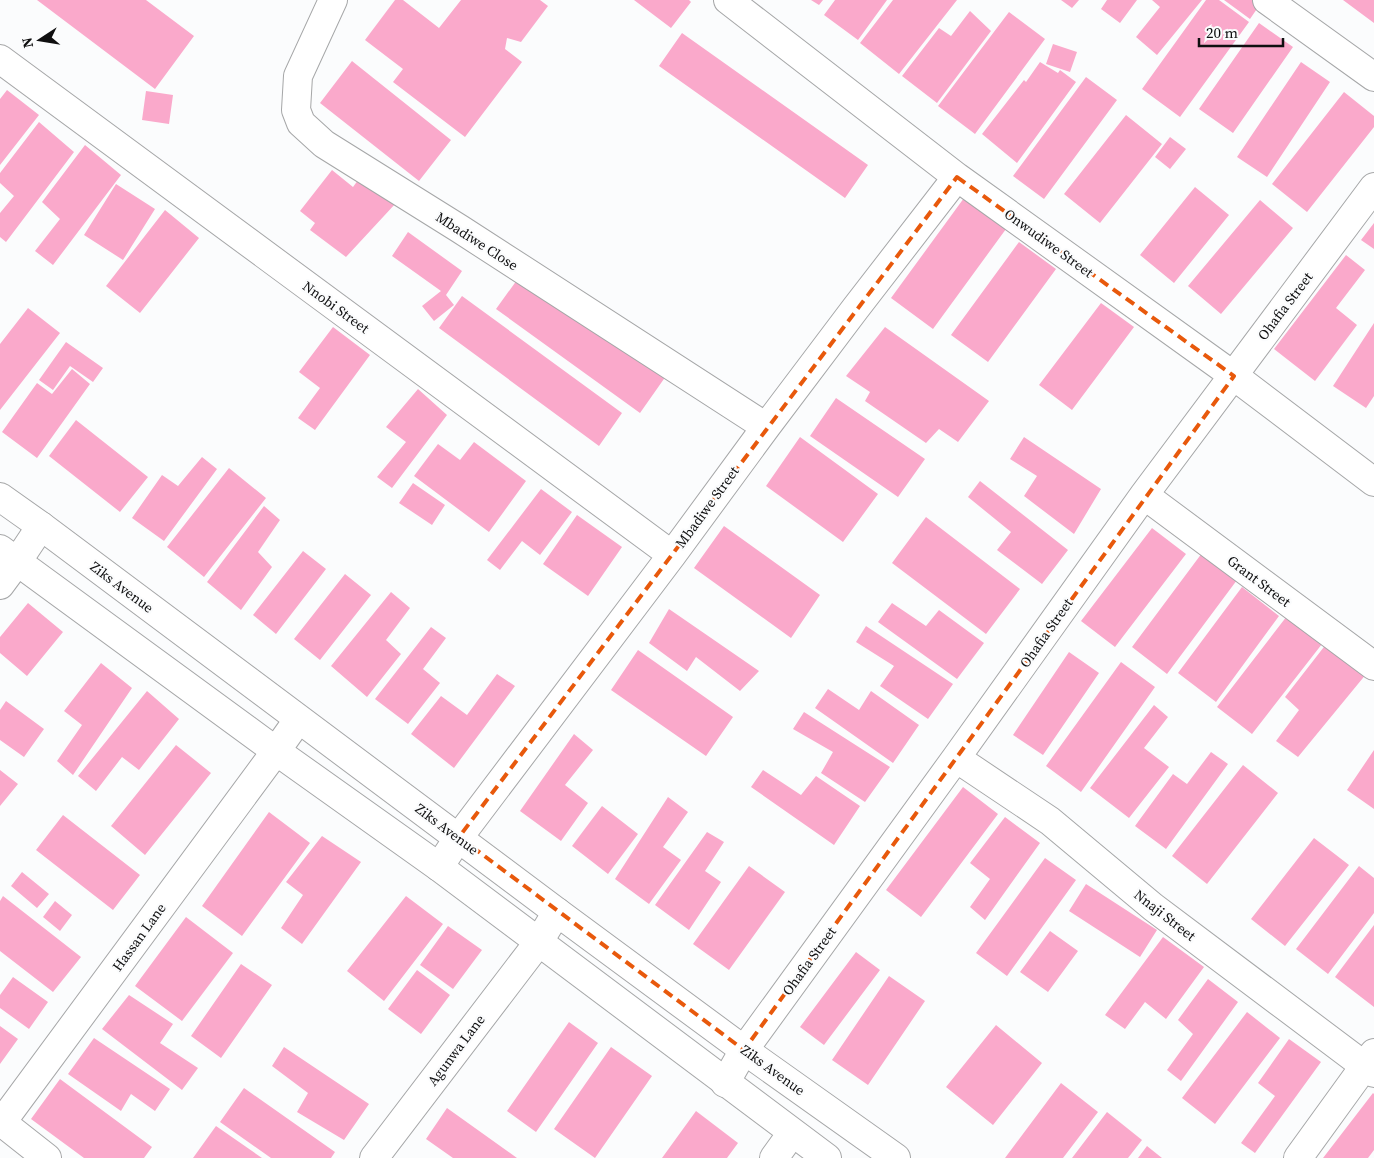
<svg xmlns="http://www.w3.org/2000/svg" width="1374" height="1158" viewBox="0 0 1374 1158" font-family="'Source Serif 4',serif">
  <rect width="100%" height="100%" fill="#fbfcfd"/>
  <path fill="#faa9cb" d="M37,0h109l48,36 -39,53z
    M395,0h8l36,28 22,-28h79l8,6 -27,36 -14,-4 -2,11 17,13 -57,75 -72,-55 10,-13 -38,-29z
    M634,0h55l2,2 -20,26z
    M811,0h12l-4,5z
    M835,0h52l-29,40 -34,-25z
    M893,0h64l-58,74 -39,-31z
    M1061,0h18l-7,8z
    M1107,0h30l-17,23 -19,-14z
    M1152,0h50l-45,55 -21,-18 24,-30z
    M1206,0h13l30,22 -69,95 -38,-28z
    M1224,0h39l-13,19z
    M1343,0h31v23z
    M970,11l21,20 -54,72 -35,-27 37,-48 12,8z
    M1009,12l36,27 -70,95 -37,-28z
    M1259,23l34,24 -60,86 -34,-24z
    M682,33l186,132 -23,33 -186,-132z
    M1053,44l24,8 -7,20 -24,-8z
    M352,61l99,79 -32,41 -99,-78z
    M1040,62l18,11 2,-3 16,12 -59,81 -35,-29 42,-54 2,2z
    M1301,62l29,20 -63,95 -30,-20z
    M1086,77l31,23 -73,99 -31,-23z
    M7,90l32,25 -39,50v-66z
    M146,91l27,4 -4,29 -27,-4z
    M1344,92l30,24v11l-67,85 -35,-28z
    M1126,115l36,29 -62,79 -36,-29z
    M39,122l35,30 -68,90 -6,-5v-24l14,-17 -14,-13v-10z
    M1170,137l16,12 -16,20 -15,-12z
    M85,145l36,30 -68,90 -18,-14 25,-32 -18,-17z
    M332,170l21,17 8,-11 35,27 -50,54 -36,-27 5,-7 -15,-12z
    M116,184l39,25 -32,51 -39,-25z
    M1195,187l34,28 -55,68 -34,-28z
    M964,198l42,31 -73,100 -42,-31z
    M1260,200l33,28 -72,86 -33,-28z
    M165,210l34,28 -59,75 -34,-27z
    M1374,223v26l-13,-9z
    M408,232l54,39 -16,24 8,10 -20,16 -12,-15 19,-15 -49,-35z
    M1019,242l37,27 -68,93 -37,-27z
    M1346,255l19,15 -29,38 21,17 -42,56 -41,-32z
    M522,273l144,103 -26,37 -144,-104z
    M462,296l160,117 -23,33 -160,-118z
    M1101,303l33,24 -62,83 -33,-25z
    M28,308l32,25 -60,77v-66z
    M1374,323v73l-8,12 -33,-22z
    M333,327l37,28 -55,75 -17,-12 22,-30 -21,-16z
    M885,327l104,74 -31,41 -19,-13 -13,14 -61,-42 5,-9 -24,-16z
    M66,342l37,26 -10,14 -23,-16 -17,24 -14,-10z
    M72,369l18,15 -53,74 -35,-26 35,-49 15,11z
    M418,389l29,26 -55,73 -15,-11 29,-35 -20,-15z
    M836,398l89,61 -27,38 -88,-61z
    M76,420l72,57 -28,35 -71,-56z
    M800,437l78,57 -35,48 -77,-56z
    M1024,437l77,52 -27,45 -50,-38 13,-20 -27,-17z
    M474,442l52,39 -37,51 -75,-56 24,-32 22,16z
    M202,457l15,12 -53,72 -32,-23 30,-43 16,11z
    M229,468l37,30 -62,79 -37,-30z
    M980,481l88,69 -26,34 -45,-34 14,-18 -43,-35z
    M413,483l32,22 -13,20 -33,-22z
    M541,489l31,23 -32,43 -18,-14 -22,29 -13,-10z
    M264,506l16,14 -22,32 14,15 -31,43 -34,-28z
    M577,515l45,32 -34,49 -45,-32z
    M926,517l94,72 -34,45 -94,-71z
    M724,526l96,69 -29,43 -97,-70z
    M1152,528l34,26 -71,93 -34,-26z
    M303,551l23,18 -50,65 -23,-19z
    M1202,553l35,27 -70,94 -35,-27z
    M345,574l26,21 -51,65 -26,-21z
    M1242,587l37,29 -63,86 -38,-29z
    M391,592l19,16 -24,32 15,14 -34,43 -36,-31z
    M28,603l35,29 -36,44 -27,-23v-16z
    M892,603l34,23 13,-16 45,33 -27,36 -79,-57z
    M669,609l90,62 -19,20 -44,-34 -9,14 -38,-28z
    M1287,616l35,28 -70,90 -35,-27z
    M866,626l87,58 -25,35 -48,-33 14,-20 -38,-24z
    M431,627l15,11 -23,31 17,14 -32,41 -33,-25z
    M1327,643l40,30 -69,84 -22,-16 23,-31 -14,-13z
    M638,650l95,67 -27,39 -95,-66z
    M1069,652l30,21 -56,82 -30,-20z
    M1121,662l34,25 -74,105 -35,-26z
    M101,663l31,25 -59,87 -16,-14 25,-36 -18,-14z
    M497,674l18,12 -61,82 -43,-34 30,-38 26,19z
    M828,689l31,21 12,-19 48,34 -26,38 -78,-55z
    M147,691l32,28 -40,51 -17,-13 -26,34 -18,-15z
    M6,701l38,28 -20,28 -24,-17v-30z
    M1154,705l14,12 -24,31 25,19 -40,51 -39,-30z
    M804,712l86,55 -25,35 -44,-29 12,-21 -40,-23z
    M574,734l19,16 -28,35 23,18 -27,38 -41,-30z
    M176,745l35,28 -66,82 -34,-29z
    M1374,750v59l-27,-19z
    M1211,752l17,12 -62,85 -31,-23 38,-52 14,10z
    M1243,765l35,28 -71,91 -35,-28z
    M0,770l18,14 -18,22z
    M763,770l38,25 15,-19 44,30 -26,39 -83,-58z
    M963,787l35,27 -77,103 -35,-27z
    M668,797l20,15 -25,35 18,13 -32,44 -34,-25z
    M602,806l36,28 -30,40 -36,-28z
    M269,812l41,31 -68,93 -40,-30z
    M63,815l77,60 -27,35 -77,-60z
    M1005,817l35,26 -55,77 -15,-13 20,-28 -20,-16z
    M707,832l17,10 -19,29 16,11 -32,48 -34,-25z
    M322,836l39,26 -59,82 -21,-16 22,-33 -17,-13z
    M1314,838l35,27 -64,81 -34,-27z
    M1045,858l31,22 -69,96 -31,-23z
    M749,866l36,26 -56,78 -36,-26z
    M1359,866l15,12v35l-46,61 -32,-25z
    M22,872l27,22 -12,14 -26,-22z
    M1086,884l71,46 -17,27 -71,-46z
    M3,896l78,61 -28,35 -53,-41v-50z
    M406,896l37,28 -59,77 -37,-30z
    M55,901l17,14 -12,16 -17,-14z
    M186,917l47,36 -51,68 -47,-35z
    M1374,925v82l-39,-30z
    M448,926l34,24 -29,39 -33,-24z
    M1050,931l28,20 -30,41 -28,-20z
    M1163,937l41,30 -38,52 -21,-17 -20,27 -20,-14z
    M856,952l24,18 -56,75 -24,-18z
    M241,964l31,21 -51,73 -30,-22z
    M417,970l33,25 -29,39 -33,-25z
    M889,976l36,25 -57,84 -36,-25z
    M13,977l35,25 -19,27 -29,-21v-13z
    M1208,979l30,23 -57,79 -14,-11 26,-36 -15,-14z
    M129,995l44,29 -13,19 38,25 -16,22 -80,-61z
    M1247,1012l33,26 -65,86 -33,-26z
    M569,1022l29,21 -62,89 -29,-21z
    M996,1025l46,38 -49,62 -47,-38z
    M0,1026l18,13 -18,25z
    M94,1038l76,51 -15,22 -24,-17 -10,17 -53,-37z
    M1289,1039l32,23 -66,91 -14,-10 34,-47 -17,-13z
    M284,1047l85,57 -25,36 -47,-28 11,-19 -36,-27z
    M611,1047l41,29 -57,82 -41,-29z
    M60,1079l92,68 -8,11h-60l-53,-39z
    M1061,1083l37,29 -35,46h-58z
    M244,1088l91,64 -4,6h-60l-51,-36z
    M1373,1093l1,1v56l-6,8h-45z
    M447,1108l70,50h-64l-27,-19z
    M696,1111l42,32 -11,15h-65z
    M1107,1112l35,28 -14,18h-56z
    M216,1126l46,32h-69z
    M1147,1146l15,12h-24z"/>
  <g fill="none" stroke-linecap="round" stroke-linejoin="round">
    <defs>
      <path id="minor" d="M333,0l-35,76 -2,34 5,13 23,21 136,85 306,198
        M728,0l229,177 277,199 140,106
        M1267,0l107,77
        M0,59l672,496
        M1144,495l230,171
        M0,585l17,-23 24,-36
        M956,758l94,63 103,86 221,166
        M439,867l20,-30 213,-282 94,-128 89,-118 102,-132
        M725,1083l19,-33 212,-292 188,-263 230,-308
        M0,1121l47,37
        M2,1122l274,-371 22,-31
        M374,1158l164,-215 19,-31
        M774,1158l18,-25
        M1298,1158l76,-105"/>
      <path id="primary" d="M0,497l41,29 516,386 187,138 152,108
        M0,549l276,202 163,116 388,291"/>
    </defs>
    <use href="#minor" stroke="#a6a7a8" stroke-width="30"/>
    <use href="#primary" stroke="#a6a7a8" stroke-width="30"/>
    <use href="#minor" stroke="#fff" stroke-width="28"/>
    <use href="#primary" stroke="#fff" stroke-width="28"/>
  </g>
  <path fill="none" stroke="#e8590c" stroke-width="4" stroke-dasharray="10 6" stroke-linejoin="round" d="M957,177l277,199 -490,674 -285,-213z"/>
  <g text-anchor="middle" stroke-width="4.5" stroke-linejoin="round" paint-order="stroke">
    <g font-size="14" fill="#0f0f10" stroke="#fbfcfd">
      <text transform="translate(477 241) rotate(33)" y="5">Mbadiwe Close</text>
      <text transform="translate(1049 243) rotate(36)" y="5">Onwudiwe Street</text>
      <text transform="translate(1285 306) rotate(-53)" y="5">Ohafia Street</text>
      <text transform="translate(336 307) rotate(36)" y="5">Nnobi Street</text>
      <text transform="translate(707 507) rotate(-54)" y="5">Mbadiwe Street</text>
      <text transform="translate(1259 581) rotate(37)" y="5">Grant Street</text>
      <text transform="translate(122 587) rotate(37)" y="5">Ziks Avenue</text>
      <text transform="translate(1046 633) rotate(-55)" y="5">Ohafia Street</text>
      <text transform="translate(447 829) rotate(37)" y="5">Ziks Avenue</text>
      <text transform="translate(1165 915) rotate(38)" y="5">Nnaji Street</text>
      <text transform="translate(139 937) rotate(-54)" y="5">Hassan Lane</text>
      <text transform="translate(809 961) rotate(-54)" y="5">Ohafia Street</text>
      <text transform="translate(456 1050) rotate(-53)" y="5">Agunwa Lane</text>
      <text transform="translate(773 1070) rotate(36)" y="5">Ziks Avenue</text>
    </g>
  </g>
  <g transform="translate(40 40) rotate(258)" stroke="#fbfcfd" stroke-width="4" paint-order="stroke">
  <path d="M0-4L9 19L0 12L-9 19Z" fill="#0f0f10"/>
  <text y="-8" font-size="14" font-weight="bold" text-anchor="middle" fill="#0f0f10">N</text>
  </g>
  <path d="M1199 38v8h84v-8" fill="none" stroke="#0f0f10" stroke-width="2.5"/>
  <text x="1206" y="38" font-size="15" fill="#0f0f10" stroke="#fbfcfd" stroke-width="4" paint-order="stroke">20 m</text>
</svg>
